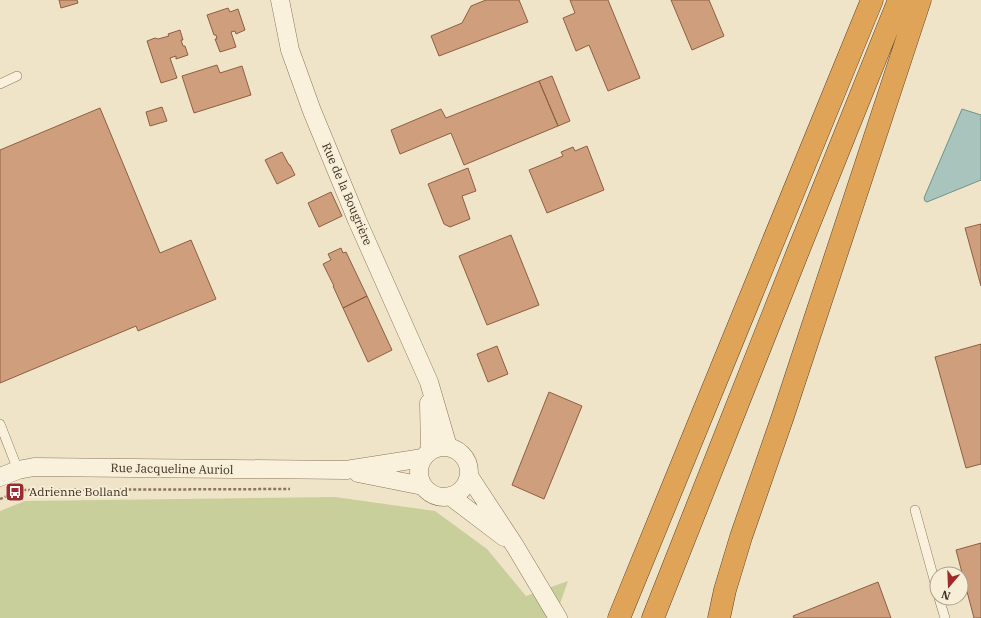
<svg xmlns="http://www.w3.org/2000/svg" width="981" height="618" viewBox="0 0 981 618" font-family="'IBM Plex Serif',serif">
  <rect width="100%" height="100%" fill="#f0e4c8"/>
  <path fill="#c9cf9b" d="M335,497l100,14 52,38 39,47 42,-15 -13,37h-555v-107l25,-10z"/>
  <path fill="#a9c4bc" stroke="#6f938a" d="M962,109l19,6v65l-54,22 -2,-1 -1,-3z"/>
  <path fill="#cf9f7d" stroke="#8d5f41" d="M59,0h18l1,3 -17,5z
    M486,0h33l9,22 -89,34 -8,-20 31,-13 9,-17z
    M570,0h38l32,78 -32,13 -19,-46 -13,6 -13,-33 12,-5z
    M671,0h38l15,36 -32,14z
    M228,8l2,4 8,-3 7,21 -9,4 -1,-3 -4,1 5,15 -16,5 -5,-13h2l-1,-4h-2l-7,-20z
    M180,30l3,10h-2l2,6h2l3,9 -12,4v-3l-6,2 7,20 -16,5 -14,-42 8,-3 3,1 11,-3 -1,-2z
    M217,65l3,8 22,-7 9,29 -57,18 -12,-37z
    M552,76l18,45 -12,5 -19,-45z
    M539,81l19,45 -94,39 -13,-32 -51,21 -9,-24 50,-21 5,9z
    M162,107l5,14 -17,5 -4,-14z
    M100,108l60,145 31,-13 25,59 -78,32 -2,-5 -136,57v-233z
    M587,146l17,44 -57,23 -18,-43 34,-14 -2,-4 12,-5 2,4z
    M282,152l7,13h1l5,10 -18,9 -12,-24z
    M468,168l8,23 -14,5 8,23 -20,8 -6,-3 -16,-40z
    M331,192l11,24 -23,11 -11,-24z
    M981,224v62l-16,-58z
    M511,235l28,70 -52,20 -28,-69z
    M341,248l2,5 3,-1 21,44 -24,12 -10,-22h1l-11,-22 8,-4 -3,-6z
    M367,296l25,54 -24,12 -25,-54z
    M981,344v120l-15,4 -31,-111z
    M497,346l11,28 -20,8 -11,-28z
    M549,392l33,14 -38,93 -32,-14z
    M981,543v75h-7l-18,-68z
    M878,582l13,36h-97l-1,-2z"/>
  <g fill="none" stroke-linecap="round" stroke-linejoin="round">
    <defs>
      <path id="service" d="M0,84l17,-8
        M0,424l18,46
        M915,510l22,80
        M939,598l6,20"/>
      <path id="minor" d="M280,0l10,50 22,61 45,109 72,162 19,65
        M429,403l1,48
        M419 472a25 25 0 1 1 50 0a25 25 0 1 1-50 0Z
        M358,473l65,13
        M469,476l46,70 43,72
        M0,477l18,-7 16,-3 312,3 77,-12
        M450,496l54,41"/>
      <path id="motorway" d="M619,618l253,-618
        M653,618l144,-364 102,-254
        M719,618l6,-28 16,-53 42,-121 137,-416"/>
    </defs>
    <use href="#service" stroke="#8d765c" stroke-width="10"/>
    <use href="#minor" stroke="#8d765c" stroke-width="19"/>
    <use href="#motorway" stroke="#5b4430" stroke-width="23"/>
    <path stroke="#8d765c" stroke-width="2.5" stroke-dasharray="3 2" stroke-linecap="butt" d="M0,499l22,-9 268,-1"/>
    <use href="#service" stroke="#faf1dc" stroke-width="9"/>
    <use href="#minor" stroke="#faf1dc" stroke-width="18"/>
    <use href="#motorway" stroke="#e0a458" stroke-width="22"/>
  </g>
  <defs>
    <symbol id="bus-square" viewBox="-11 -11 22 22"><rect x="-9" y="-9" width="18" height="18" rx="4" fill="#9e2a2b" stroke="#f7eed8"/><path d="M-5-6H5V4H4V6H2V4H-2V6H-4V4H-5ZM-3.5-4V0h7V-4ZM-3.5 1.2v1.5H-2V1.2ZM2 1.2v1.5H3.5V1.2Z" fill="#fff"/></symbol>
  </defs>
  <g fill-rule="evenodd">
    <use href="#bus-square" x="4" y="481" width="22" height="22"/>
  </g>
  <g text-anchor="middle" stroke-width="4" stroke-linejoin="round" paint-order="stroke">
    <g font-size="12" fill="#3d2e20" stroke="#f7eed8">
      <text transform="translate(347 194) rotate(67)" y="4">Rue de la Bougrière</text>
      <text transform="translate(172 469) rotate(1)" y="4">Rue Jacqueline Auriol</text>
    </g>
    <g font-size="12" fill="#3d2e20" stroke="#f7eed8" text-anchor="start">
      <text x="29" y="496">Adrienne Bolland</text>
    </g>
  </g>
  <g transform="translate(949 586) rotate(199)"><circle r="19" fill="#f7eed8" stroke="#ada18e"/>
  <path d="M0-3L7 15L0 10L-7 15Z" fill="#9e2a2b"/>
  <text y="-6" font-size="11" font-weight="bold" text-anchor="middle" fill="#3d2e20">N</text>
  </g>
</svg>
